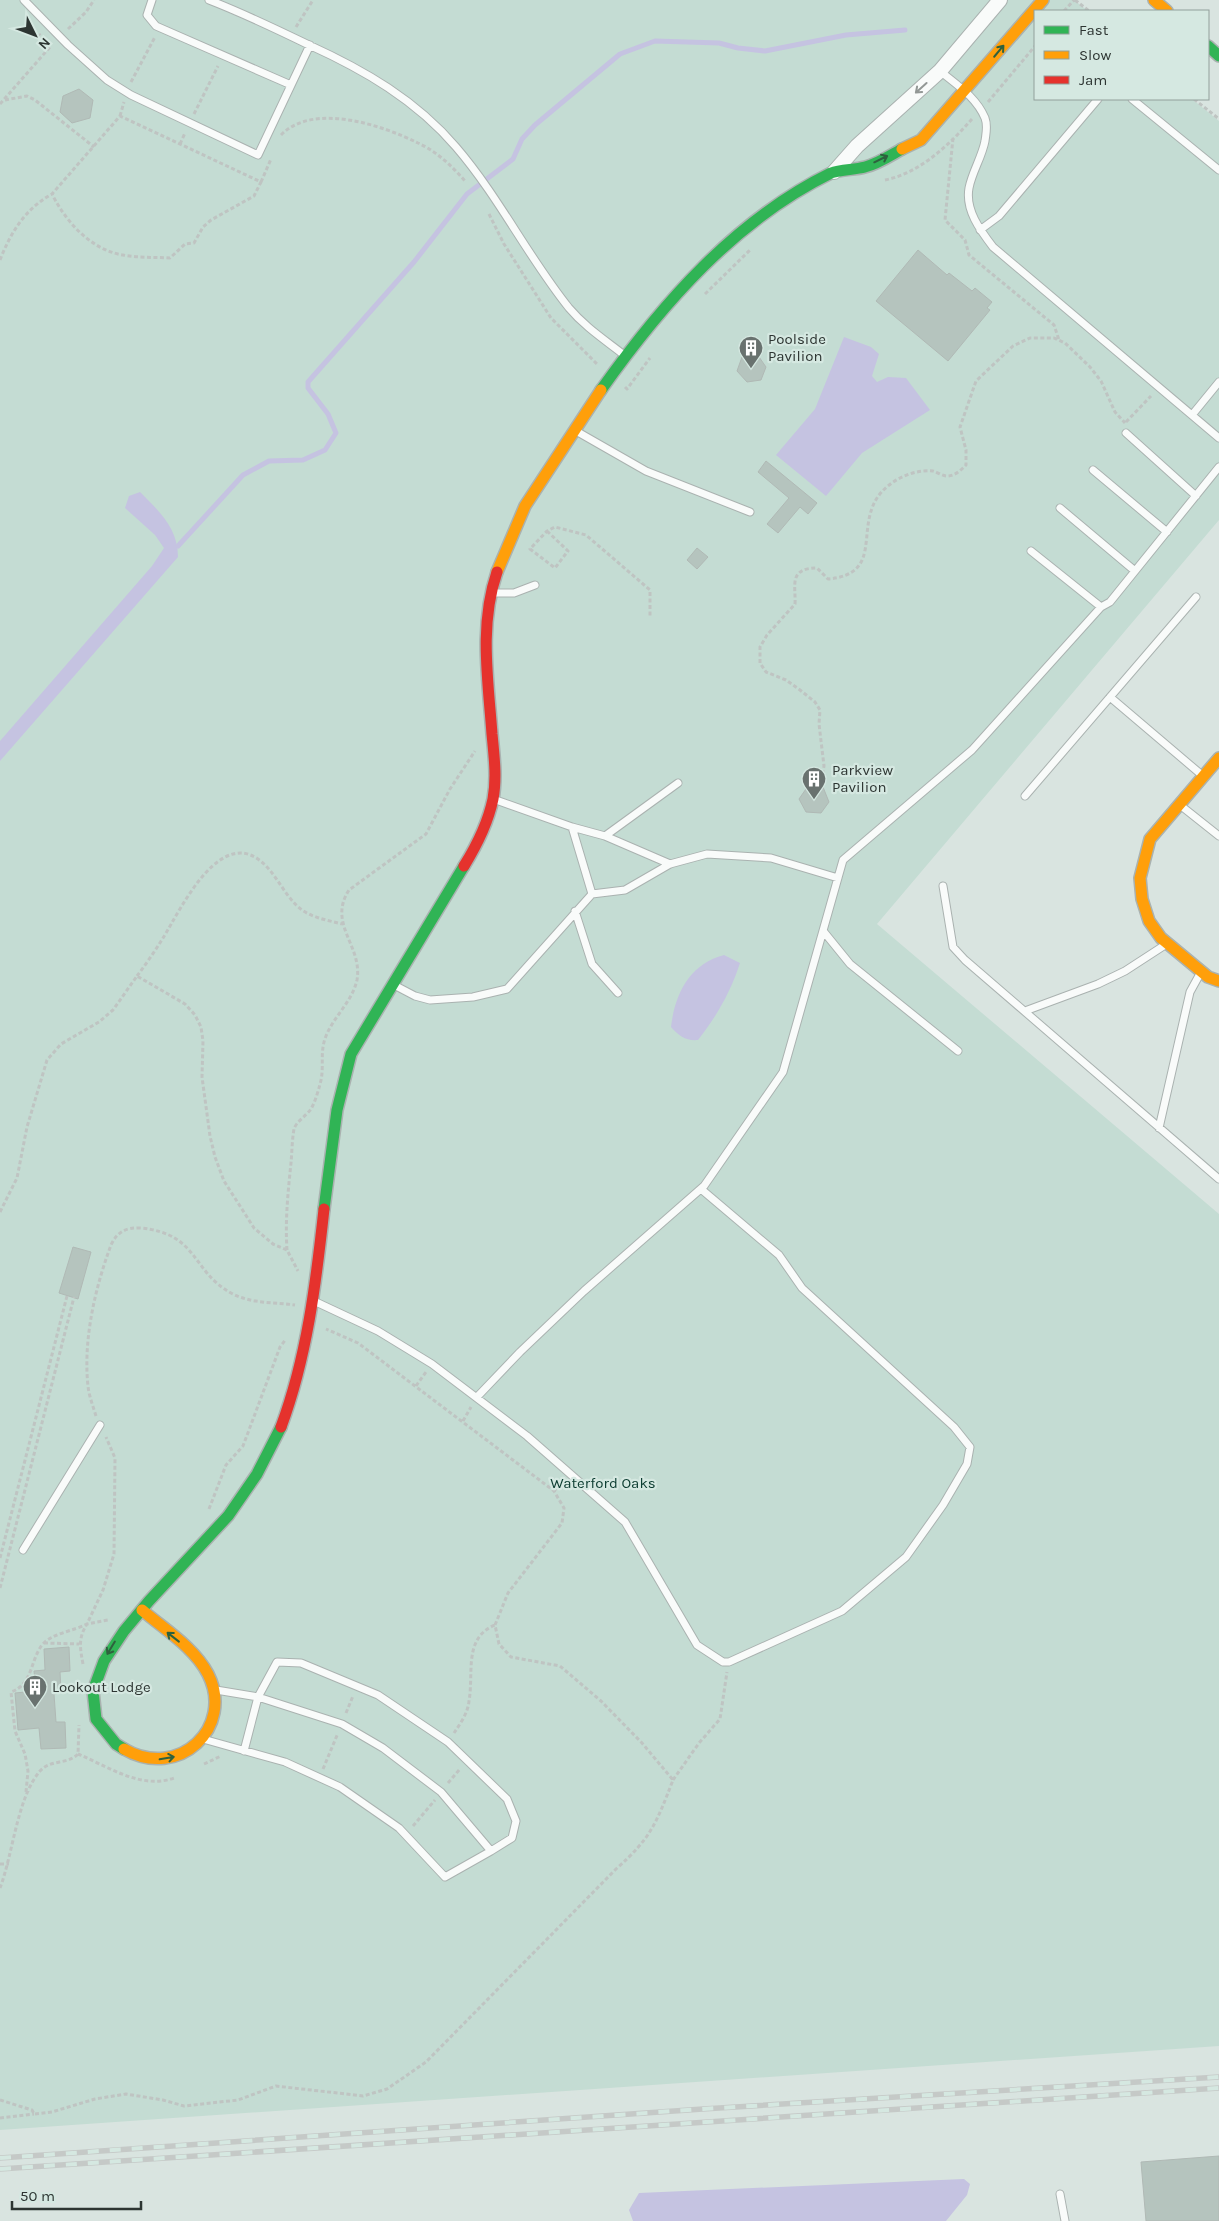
<svg xmlns="http://www.w3.org/2000/svg" width="1219" height="2221" viewBox="0 0 1219 2221" font-family="Karla,sans-serif">
  <rect width="100%" height="100%" fill="#d9e4e0"/>
  <path fill="#c4dcd3" d="M0,0h1074l14,11h-53v88h157l27,22v399l-342,404 342,290v832l-1219,84z"/>
  <path fill="#c5c3e1" d="M844,337l27,10 8,7 -7,22 5,6 11,-5 18,1 24,32 -68,43 -36,43 -50,-41 39,-46z
    M140,492c19,19 38,36 38,65l-178,204v-20l152,-175 12,-18 -9,-13 -30,-27 4,-12z
    M724,955l16,8c-9,28 -23,53 -42,77 -12,1 -19,-4 -27,-13 4,-34 19,-63 53,-72z
    M964,2179l6,5 -3,11 -21,26h-313l-4,-11 10,-17z"/>
  <g fill="none" stroke-linecap="round" stroke-linejoin="round">
    <path stroke="#c5c3e1" stroke-width="5" d="M178,546l65,-71 26,-14 34,-1 22,-10 11,-17 -8,-19 -20,-26v-6l106,-120 53,-68 46,-35 9,-20 13,-14 85,-71 35,-13 64,2 19,5 27,3 81,-16 59,-5"/>
  </g>
  <path fill="#b5c4be" stroke="#b0b9b5" d="M79,89l14,11 -3,18 -18,5 -12,-11 3,-16z
    M918,250l29,25 2,-2 23,18 3,-3 17,14 -5,6 3,2 -42,51 -72,-60z
    M757,354l9,13 -5,13 -14,2 -10,-11 5,-14z
    M766,461l51,42 -9,11 -8,-7 -22,26 -11,-9 22,-26 -31,-26z
    M697,548l11,9 -11,12 -10,-9z
    M808,786l15,1 6,15 -8,11 -15,-1 -7,-13z
    M73,1247l18,5 -13,47 -19,-6z
    M69,1647l1,24 -10,1 1,21 -7,1 2,28h9l1,26 -25,1 -2,-21 -21,2 -3,-37 21,-2 -2,-20 11,-1 -1,-21z
    M1219,2156v65h-73l-5,-59z"/>
  <g fill="none" stroke-linecap="round" stroke-linejoin="round">
    <defs>
      <path id="lane" d="M24,0l44,45 39,35 24,15 127,60 52,-110
        M152,0l-5,15 9,11 135,59
        M209,0c34,13 67,29 100,45 55,25 107,55 147,102 43,50 72,110 113,161 16,19 36,32 55,47
        M940,71c17,14 36,26 45,47 3,8 1,15 0,23 -3,16 -13,31 -16,47 -4,22 11,42 24,59l226,191
        M1132,99l87,71
        M980,230l19,-14 99,-117
        M1192,415l27,-33
        M576,431l70,40 104,41
        M1126,433l70,63
        M1093,470l74,62
        M1060,508l75,63
        M1031,551l70,56 9,-5 109,-135
        M492,593h22l21,-8
        M1110,697l93,79
        M1025,796l171,-199
        M496,800l76,27 20,67 33,-4 45,-26 37,-10 64,4 67,20
        M1180,805l39,31
        M572,827l33,9 65,28
        M605,836l73,-53
        M943,886l10,61 12,13 254,219
        M575,911l17,53 26,29
        M824,932l26,32 108,87
        M394,985l21,11 15,4 43,-3 34,-8 85,-95
        M1025,1011l73,-27 27,-13 40,-26
        M1159,1128l31,-136 11,-20
        M316,1302l62,29 54,33 95,72 98,86 72,123 26,17h6l113,-51 64,-54 37,-52 24,-41 3,-17 -16,-20 -152,-139 -23,-33 -78,-66
        M477,1397l43,-45 64,-61 120,-105 79,-114 60,-212 129,-110 129,-143
        M23,1550l77,-125
        M203,1739l82,23 55,25 59,41 46,49 46,-26 -50,-59 -58,-44 -41,-24 -84,-27 -42,-7
        M244,1751l14,-54 19,-35 24,1 77,32 70,47 59,57 9,22 -4,17 -21,13
        M1060,2194l5,27"/>
      <path id="street" d="M834,172l23,-26 83,-75 60,-71"/>
      <path id="fast" d="M1208,46l11,10
        M601,390c61,-86 134,-170 230,-217 10,-4 23,-3 34,-6 13,-3 26,-12 37,-18
        M324,1209l13,-99 14,-56 113,-188
        M124,1749l-8,-5 -20,-25 -3,-28 11,-30 20,-30 25,-30 79,-85 29,-42 24,-47"/>
      <path id="slow" d="M1154,0l13,11
        M902,149l19,-9 122,-140
        M497,572l28,-66 76,-116
        M1219,758l-69,81 -10,39 2,21 7,22 12,17 47,39 11,4
        M124,1749c55,32 111,-22 84,-75 -14,-27 -44,-45 -66,-64"/>
      <path id="jam" d="M464,866c13,-21 24,-43 29,-67 4,-21 1,-44 -1,-65 -4,-55 -13,-109 5,-162
        M281,1427c26,-70 35,-144 43,-218"/>
    </defs>
    <use href="#lane" stroke="#aab2b0" stroke-width="9"/>
    <use href="#street" stroke="#aab2b0" stroke-width="16"/>
    <use href="#fast" stroke="#aab2b0" stroke-width="14"/>
    <use href="#slow" stroke="#aab2b0" stroke-width="14"/>
    <use href="#jam" stroke="#aab2b0" stroke-width="14"/>
    <path stroke="#bfc4c2" stroke-width="3" stroke-dasharray="4 2.5" stroke-linecap="butt" d="M1075,0l14,11
      M1064,11l10,-11
      M296,27l17,-27
      M68,29l18,-17 8,-12
      M131,82l24,-45
      M1194,99l25,20
      M5,100l22,-4 8,4 59,47
      M988,102l47,-56
      M0,104l50,-57 -11,-13
      M194,114l24,-48
      M120,116l4,-14
      M281,135c32,-33 101,-10 137,8 18,8 34,23 47,38
      M953,138l-8,82 20,20 4,15 85,70 5,15
      M180,144l5,-11
      M885,180c35,-7 64,-35 87,-61
      M261,182l10,-23
      M489,214l15,30 47,74 46,46
      M0,260c11,-28 25,-51 52,-66l68,-78 141,66 -7,14 -43,24 -8,7 -9,16 -9,1 -15,14c-16,-1 -32,0 -47,-3 -32,-5 -57,-33 -71,-61
      M705,294l45,-44
      M625,387l2,2 23,-31
      M1126,422l25,-26
      M547,531l21,20 -13,17 -25,-19 17,-18 8,-4 31,8 64,55v27
      M820,787l4,-21 -5,-42 1,-14 -5,-8 -15,-12 -14,-10 -20,-8 -6,-9v-16l7,-12 28,-31c1,-18 -7,-36 22,-36l11,11c55,-5 28,-48 49,-81 11,-17 35,-29 56,-27 4,1 9,5 14,5 8,0 14,-6 19,-11v-15l-6,-23 16,-46 37,-35 17,-8h24l11,5 25,24 11,14 14,31 10,11
      M137,976c9,-12 18,-25 26,-38 18,-29 59,-118 103,-72 14,14 24,40 43,48 10,5 22,7 33,10
      M0,1212l17,-34 10,-51 20,-67 14,-16 38,-22 14,-12 24,-34 48,28 10,11 6,12 2,14 -1,36 8,59 5,21 9,24 30,47 19,16 14,6 11,21
      M287,1250c-2,-29 1,-58 4,-87 1,-11 1,-23 3,-34 2,-7 12,-13 17,-20 4,-7 7,-17 9,-25 5,-16 -1,-31 6,-48 8,-20 26,-34 31,-56 6,-34 -30,-56 -8,-90l77,-56 24,-45 25,-38
      M416,1386l10,-14
      M96,1416c-3,-10 -7,-20 -8,-30 -5,-46 7,-98 23,-141 6,-13 15,-18 30,-17 58,6 50,43 90,65 20,11 43,9 64,12
      M463,1421l8,-14
      M554,1491l8,-9
      M209,1509l17,-44 17,-19 37,-99 6,-8
      M0,1558l67,-262
      M0,1588l74,-291
      M44,1643l35,1
      M83,1664c-3,-16 -5,-26 4,-40l21,-4
      M346,1713l7,-17
      M454,1733c6,-9 14,-20 15,-32 5,-28 -6,-63 26,-76
      M78,1754c29,12 63,36 96,24
      M204,1764l17,-8
      M323,1769l15,-36
      M673,1780l26,-37 21,-24 7,-47
      M448,1783l12,-14
      M26,1792l2,-21 -3,-17 -10,-23 -4,-39c22,-8 19,-31 31,-47 10,-12 32,-14 45,-21l16,-34 11,-36 1,-96 -9,-21
      M413,1826l22,-26
      M0,1864h9
      M0,1888c13,-34 17,-90 40,-117 11,-12 27,-6 38,-17l1,-29
      M0,2100l32,10 2,4 18,-2 43,-13 31,-5 37,6 21,6 54,-6 38,-14 87,10 24,-7 39,-27 190,-193c35,-31 40,-45 57,-89l-31,-37 -41,-42 -41,-35 -49,-9 -12,-13 -4,-19 13,-32 54,-70 2,-15 -10,-17 -196,-148 -32,-14
      M0,2118l34,-4"/>
    <use href="#lane" stroke="#f9fbfa" stroke-width="7"/>
    <use href="#street" stroke="#f9fbfa" stroke-width="14"/>
    <use href="#fast" stroke="#30b455" stroke-width="11"/>
    <use href="#slow" stroke="#ff9f0a" stroke-width="11"/>
    <use href="#jam" stroke="#e5322d" stroke-width="11"/>
    <defs>
      <path id="rail" d="M0,2158l703,-49 516,-32
        M0,2169l1219,-81"/>
    </defs>
    <use href="#rail" stroke="#c5c9c7" stroke-width="5.5"/>
    <use href="#rail" stroke="#d5e8e1" stroke-width="4" stroke-dasharray="11" stroke-linecap="butt"/>
  </g>
  <defs><path id="oneway-shaft" d="M-6 0H5M1.5-3L5.5 0L1.5 3" fill="none" stroke-width="1.6" stroke-linecap="round" stroke-linejoin="round" transform="scale(1.25)"/></defs>
  <g stroke="#2e613e">
    <use href="#oneway-shaft" transform="translate(999 51) rotate(-50)"/>
    <use href="#oneway-shaft" transform="translate(881 159) rotate(-26)"/>
    <use href="#oneway-shaft" transform="translate(173 1637) rotate(-142)"/>
    <use href="#oneway-shaft" transform="translate(111 1648) rotate(121)"/>
    <use href="#oneway-shaft" transform="translate(167 1758) rotate(-10)"/>
  </g>
  <use stroke="#939896" href="#oneway-shaft" transform="translate(921 88) rotate(138)"/>
  <defs>
    <symbol id="building-pin" viewBox="-11 -11 22 30"><path d="M0 17L-7.5 6A9.5 9.5 0 1 1 7.5 6Z" fill="#69726f" stroke="#d5e8e1"/><path d="M-4-6H4V6H1V3H-1V6H-4ZM-2.5-4.3h1.7v1.8h-1.7ZM.8-4.3h1.7v1.8H.8ZM-2.5-1h1.7V.8h-1.7ZM.8-1h1.7V.8H.8Z" fill="#fff"/></symbol>
  </defs>
  <g fill-rule="evenodd">
    <use href="#building-pin" x="737" y="334" width="28" height="38"/>
    <use href="#building-pin" x="800" y="765" width="28" height="38"/>
    <use href="#building-pin" x="21" y="1673" width="28" height="38"/>
  </g>
  <g text-anchor="middle" stroke-width="4.5" stroke-linejoin="round" paint-order="stroke">
    <g font-size="15" fill="#2d3532" stroke="#d5e8e1" text-anchor="start">
      <text x="768" y="344">Poolside<tspan x="768" dy="17">Pavilion</tspan></text>
      <text x="832" y="775">Parkview<tspan x="832" dy="17">Pavilion</tspan></text>
      <text x="52" y="1692">Lookout Lodge</text>
    </g>
    <g font-size="15" fill="#0a3b2f" stroke="#d5e8e1">
      <text x="603" y="1488">Waterford Oaks</text>
    </g>
  </g>
  <rect x="1034" y="10" width="175" height="90" fill="#d5e8e1" stroke="#92a09b"/>
  <rect x="1044" y="26" width="25" height="8" fill="#30b455" stroke="#92a09b"/>
  <text x="1079" y="35" font-size="15" fill="#2d3532">Fast</text>
  <rect x="1044" y="51" width="25" height="8" fill="#ff9f0a" stroke="#92a09b"/>
  <text x="1079" y="60" font-size="15" fill="#2d3532">Slow</text>
  <rect x="1044" y="76" width="25" height="8" fill="#e5322d" stroke="#92a09b"/>
  <text x="1079" y="85" font-size="15" fill="#2d3532">Jam</text>
  <g transform="translate(35 35) rotate(132)" stroke="#d5e8e1" stroke-width="4" paint-order="stroke">
  <path d="M0-4L9 19L0 12L-9 19Z" fill="#2d3532"/>
  <text y="-8" font-size="14" font-weight="bold" text-anchor="middle" fill="#2d3532">N</text>
  </g>
  <path d="M12 2201v8h129v-8" fill="none" stroke="#2d3532" stroke-width="2.5"/>
  <text x="20" y="2201" font-size="15" fill="#2d3532" stroke="#d5e8e1" stroke-width="4" paint-order="stroke">50 m</text>
</svg>
